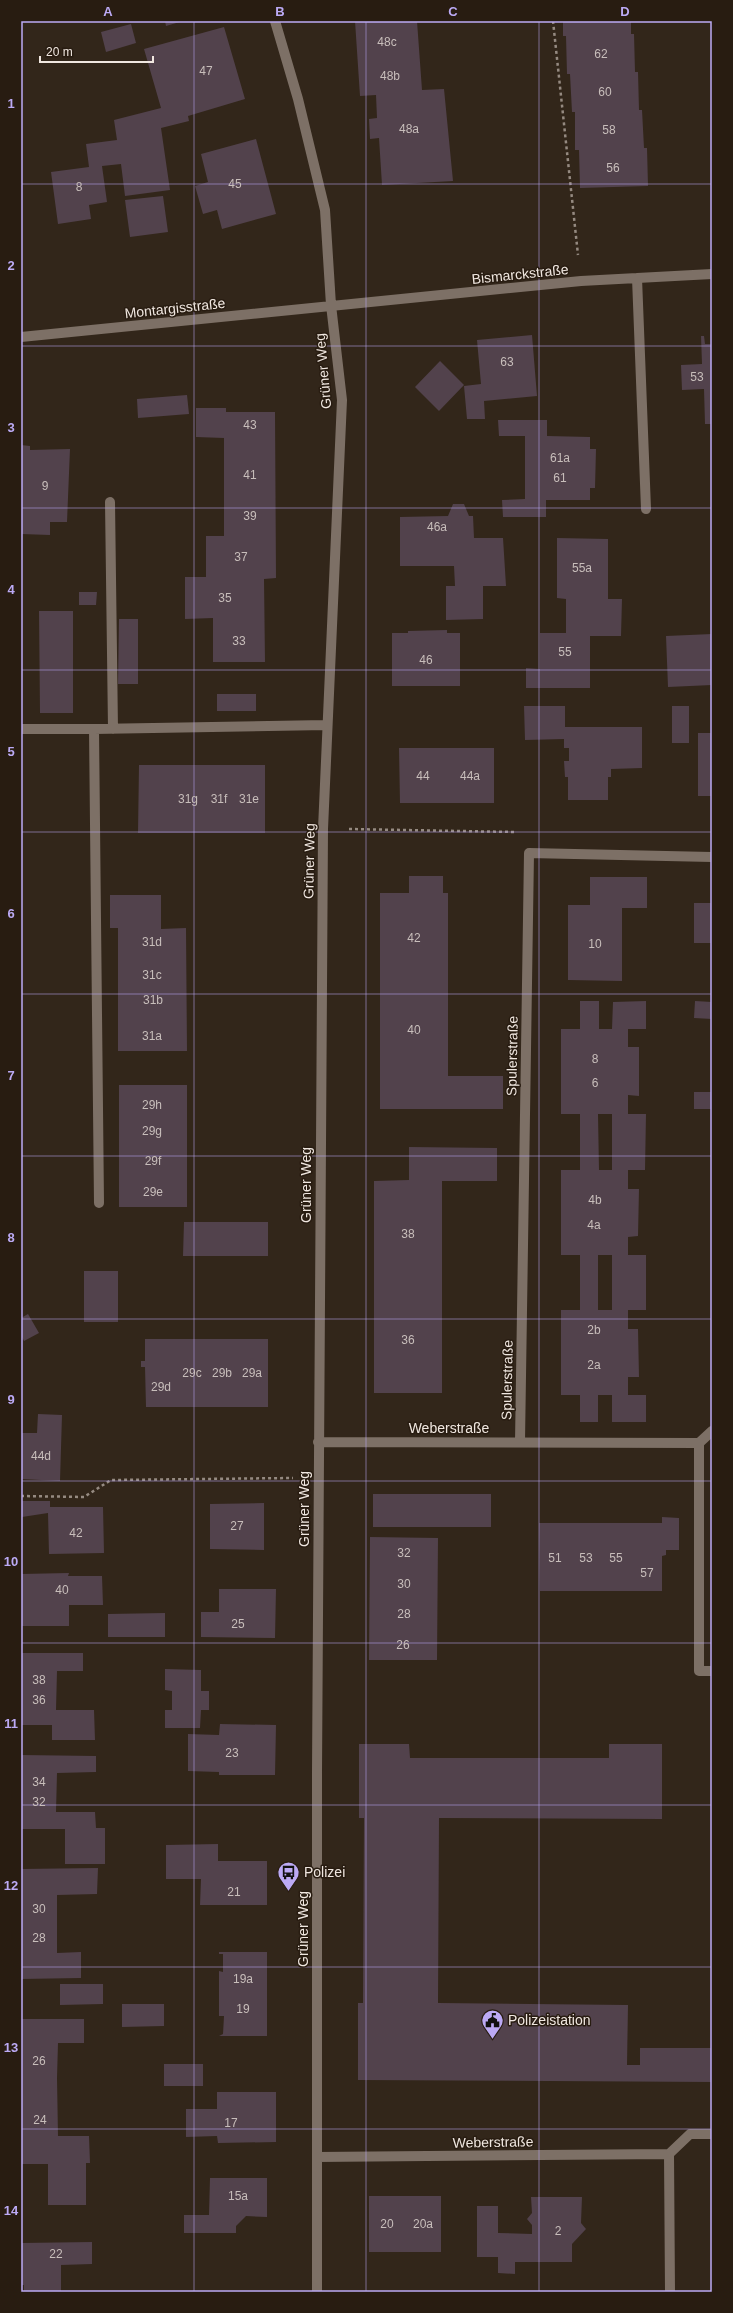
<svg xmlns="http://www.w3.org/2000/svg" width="733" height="2313" viewBox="0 0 733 2313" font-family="Arial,sans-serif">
  <rect width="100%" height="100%" fill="#32261a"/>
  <path fill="#52424c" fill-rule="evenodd" d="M165,21h18l-17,5z
    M355,21h62l5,69 22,-1 9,92 -71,4 -3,-47 -9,1 -1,-20 8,-1 -1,-23 -16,1z
    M563,21h68v13h3l1,38h3l1,38h3l2,38h3l1,38 -68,2 -1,-38h-4v-38h-3l-2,-38h-3l-1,-38h-3z
    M131,24l5,19 -30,9 -5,-20z
    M224,27l21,72 -57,17 1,5 -28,7 9,62 -45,6 -4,-32 -19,2 5,36 -18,3 2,14 -33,5 -7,-52 38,-5 -3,-23 31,-4 -3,-20 47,-12 -17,-59z
    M256,139l20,75 -54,15 -5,-19 -14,4 -8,-28 13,-4 -7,-28z
    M163,196l5,36 -38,5 -5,-37z
    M532,335l5,61 -53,5 1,18h-18l-3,-33 17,-2 -4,-44z
    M701,336h3l1,8h7v80h-7l-1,-35 -22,1 -1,-25 21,-1z
    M440,361l24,24 -25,26 -24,-24z
    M187,395l2,19 -51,4 -1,-19z
    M196,408h30v4h49l1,166 -12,1 1,83h-52v-44l-28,1v-42h21v-41h18v-98l-28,-1z
    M498,420h49v16l43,1v12h6l-1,39h-5v12h-44v17h-43l-1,-17 23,-1v-63h-26z
    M21,445l9,1v4l40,-1 -3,73h-17v13l-29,-1z
    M453,504h11l5,12h4l1,22h29l3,48h-23v33l-37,1v-34h9l-1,-20h-54v-49l48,-1z
    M557,538l51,1v60h14l-1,37h-31v52h-64v-20l14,1v-36h26v-34l-9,-1z
    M79,592h18l-1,13h-17z
    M39,611h34v102h-33z
    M119,619h19v65h-20z
    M447,630v3h13v53h-68v-53h16v-2z
    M712,634v51l-44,2 -2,-51z
    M217,694h39v17h-39z
    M524,706h41v21h77v41l-31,1v8h-3v23h-40v-23h-3l-1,-16h5v-13h-5v-9l-39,1z
    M672,706h17v37h-17z
    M698,733h14v63h-14z
    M399,748h95v55h-94z
    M139,765h126v68h-127z
    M409,876h34v17h5v183h55v33h-123v-216h29z
    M590,877h57v31h-25v73l-54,-1v-75h22z
    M110,895h51v34l25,-1 1,123h-69v-123h-8z
    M694,903h18v40h-18z
    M580,1001h19v28h13l1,-27 33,-1v28h-18v18h11v49l-11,-1v19h18l-1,56h-17v19h11l-1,47 -10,1v18h18v55h-18v19h10l1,48h-11v18h18v27h-34v-27h-14v27h-18v-27h-19v-85h19v-55h-19v-85h19v-56h-19v-85h19zM598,1114h14v56h-13zM598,1255h14v55h-14z
    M695,1001l17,1v17l-18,-1z
    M119,1085h68v122h-68z
    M694,1092h18v17h-18z
    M409,1147l88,1v33h-55v212h-68v-212l35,-1z
    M184,1222h84v34h-85z
    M84,1271h34v51h-34z
    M28,1314l11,19 -15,8 -3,-6v-17z
    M145,1339h123v68h-122l-1,-40h-4v-6h4z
    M38,1414l24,1 -2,66 -39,-2v-46h16z
    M373,1494h118v33h-118z
    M22,1501h28v6h53l1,46 -55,1 -1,-41 -26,4z
    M264,1503v47l-54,-1v-45z
    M662,1517l17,1v32h-13v5l-4,1v35h-122l-1,-68h123z
    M370,1537l68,1 -1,122h-68z
    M69,1573l-1,3h34l1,29h-34v21h-48v-52z
    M219,1589h57l-1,49 -74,-1v-25h18z
    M165,1613v24h-57v-23z
    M21,1653h62v18h-26l-1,39h38l1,30h-43v-15h-31z
    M165,1669l36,1v21h8v19h-8l-1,18h-35v-18h7v-19l-7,-1z
    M220,1724l56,1 -1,50h-56v-3l-31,-1v-37l31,1z
    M359,1744h50l1,14h199v-14h53v75l-223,-1 -1,185 190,2 -1,60h13v-17h72v34l-354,-2v-77h5l1,-185h-5z
    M21,1755l75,1v16l-39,1 -1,39h39l1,16h9v36h-40v-35h-44z
    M218,1844v17h49v44h-67l1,-26h-35v-34z
    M98,1868l-1,26 -40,1v58l24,-1v26l-60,1v-110z
    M219,1952h48v84h-48l4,-2 1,-18h-5v-45l4,1v-18h-4z
    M60,1984h43v20l-43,1z
    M122,2004h42v22l-42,1z
    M21,2019h63v24h-26l-1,35 1,58h31l1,27h-4v42h-38v-41h-27z
    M164,2064h39v22h-39z
    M217,2092h59v50l-58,1 -1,-7 -31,1v-28h31z
    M210,2178h57v39l-21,-1 -10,10v7h-52v-18h25z
    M369,2196h72v56h-72z
    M531,2197h51l-1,26 5,6 -14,15v18h-57v12l-17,-1v-16h-21v-51h21v27l34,1v-9l-5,-6 5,-6z
    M92,2242v22l-31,1v27h-37v-7h-3v-42z"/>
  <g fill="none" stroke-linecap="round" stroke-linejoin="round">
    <path stroke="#958a81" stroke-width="2.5" stroke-dasharray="3 3" stroke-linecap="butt" d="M553,21l25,234
      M349,829l166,3
      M21,1496l63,1 27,-17 182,-2"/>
    <path stroke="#7d7066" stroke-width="10" d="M275,21l23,78 27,111 6,95 11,95 -19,429 -6,944v519
      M637,278l9,231
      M21,337l560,-56 131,-7
      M110,502l3,227
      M21,729h73
      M99,1203l-5,-474 232,-4
      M318,1442l381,1 13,-12
      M520,1442l9,-589 183,4
      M699,1443v228h13
      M669,2154l21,-20h22
      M317,2157l352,-3 1,138"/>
  </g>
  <path fill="none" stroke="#bcaaf5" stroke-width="1" stroke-opacity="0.55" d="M194,21v2271M366,21v2271M539,21v2271M21,184h691M21,346h691M21,508h691M21,670h691M21,832h691M21,994h691M21,1156h691M21,1319h691M21,1481h691M21,1643h691M21,1805h691M21,1967h691M21,2129h691"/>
  <defs>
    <symbol id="bus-pin" viewBox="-11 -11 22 30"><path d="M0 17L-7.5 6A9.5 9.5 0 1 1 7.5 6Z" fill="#bcaaf5" stroke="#281c11"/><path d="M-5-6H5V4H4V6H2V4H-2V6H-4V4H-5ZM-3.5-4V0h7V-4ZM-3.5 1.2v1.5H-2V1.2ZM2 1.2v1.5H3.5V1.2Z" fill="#111"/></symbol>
    <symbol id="civic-pin" viewBox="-11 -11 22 30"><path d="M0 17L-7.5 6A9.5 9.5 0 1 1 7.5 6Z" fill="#bcaaf5" stroke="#281c11"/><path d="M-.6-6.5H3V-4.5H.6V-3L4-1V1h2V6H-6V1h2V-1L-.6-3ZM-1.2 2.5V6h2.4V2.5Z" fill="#111"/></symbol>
  </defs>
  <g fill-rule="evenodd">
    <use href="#bus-pin" x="276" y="1860" width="25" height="34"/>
    <use href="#civic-pin" x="480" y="2008" width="25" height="34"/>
  </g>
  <g text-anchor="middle" stroke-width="3" stroke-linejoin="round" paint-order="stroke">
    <g font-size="12" fill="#c8bebb">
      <text x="387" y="46">48c</text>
      <text x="601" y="58">62</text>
      <text x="206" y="75">47</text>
      <text x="390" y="80">48b</text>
      <text x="605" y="96">60</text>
      <text x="409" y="133">48a</text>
      <text x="609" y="134">58</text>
      <text x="613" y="172">56</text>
      <text x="235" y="188">45</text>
      <text x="79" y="191">8</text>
      <text x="507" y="366">63</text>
      <text x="697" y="381">53</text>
      <text x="250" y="429">43</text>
      <text x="560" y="462">61a</text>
      <text x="250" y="479">41</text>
      <text x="560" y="482">61</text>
      <text x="45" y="490">9</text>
      <text x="250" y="520">39</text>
      <text x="437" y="531">46a</text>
      <text x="241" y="561">37</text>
      <text x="582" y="572">55a</text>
      <text x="225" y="602">35</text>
      <text x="239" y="645">33</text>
      <text x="565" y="656">55</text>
      <text x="426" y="664">46</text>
      <text x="423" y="780">44</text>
      <text x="470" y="780">44a</text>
      <text x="188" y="803">31g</text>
      <text x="219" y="803">31f</text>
      <text x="249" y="803">31e</text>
      <text x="414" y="942">42</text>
      <text x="152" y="946">31d</text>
      <text x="595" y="948">10</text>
      <text x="152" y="979">31c</text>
      <text x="153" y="1004">31b</text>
      <text x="414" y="1034">40</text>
      <text x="152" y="1040">31a</text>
      <text x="595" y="1063">8</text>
      <text x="595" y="1087">6</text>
      <text x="152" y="1109">29h</text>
      <text x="152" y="1135">29g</text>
      <text x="153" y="1165">29f</text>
      <text x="153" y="1196">29e</text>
      <text x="595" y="1204">4b</text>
      <text x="594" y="1229">4a</text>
      <text x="408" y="1238">38</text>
      <text x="594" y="1334">2b</text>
      <text x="408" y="1344">36</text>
      <text x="594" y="1369">2a</text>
      <text x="192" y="1377">29c</text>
      <text x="222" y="1377">29b</text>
      <text x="252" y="1377">29a</text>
      <text x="161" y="1391">29d</text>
      <text x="41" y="1460">44d</text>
      <text x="237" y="1530">27</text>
      <text x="76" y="1537">42</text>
      <text x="404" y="1557">32</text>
      <text x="555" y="1562">51</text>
      <text x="586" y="1562">53</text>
      <text x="616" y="1562">55</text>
      <text x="647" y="1577">57</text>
      <text x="404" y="1588">30</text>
      <text x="62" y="1594">40</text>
      <text x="404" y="1618">28</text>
      <text x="238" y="1628">25</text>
      <text x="403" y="1649">26</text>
      <text x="39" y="1684">38</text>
      <text x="39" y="1704">36</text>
      <text x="232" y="1757">23</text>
      <text x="39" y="1786">34</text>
      <text x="39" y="1806">32</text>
      <text x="234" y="1896">21</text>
      <text x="39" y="1913">30</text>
      <text x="39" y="1942">28</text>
      <text x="243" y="1983">19a</text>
      <text x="243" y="2013">19</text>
      <text x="39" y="2065">26</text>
      <text x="40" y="2124">24</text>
      <text x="231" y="2127">17</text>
      <text x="238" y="2200">15a</text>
      <text x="387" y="2228">20</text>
      <text x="423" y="2228">20a</text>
      <text x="558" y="2235">2</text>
      <text x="56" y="2258">22</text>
    </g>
    <g font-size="14" fill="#f0e7e0" stroke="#281c11">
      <text transform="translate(520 274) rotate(-6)" y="5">Bismarckstraße</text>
      <text transform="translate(175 308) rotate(-6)" y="5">Montargisstraße</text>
      <text transform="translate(323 371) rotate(-95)" y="5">Grüner Weg</text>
      <text transform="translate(309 861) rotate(-89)" y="5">Grüner Weg</text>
      <text transform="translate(512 1056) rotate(-89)" y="5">Spulerstraße</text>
      <text transform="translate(306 1185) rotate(-90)" y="5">Grüner Weg</text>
      <text transform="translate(507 1380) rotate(-89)" y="5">Spulerstraße</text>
      <text x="449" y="1433">Weberstraße</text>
      <text transform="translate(304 1509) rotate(-90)" y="5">Grüner Weg</text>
      <text transform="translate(303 1929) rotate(-90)" y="5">Grüner Weg</text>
      <text transform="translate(493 2142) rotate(-1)" y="5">Weberstraße</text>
    </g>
    <g font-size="14" fill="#f0e7e0" stroke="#281c11" text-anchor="start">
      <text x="304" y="1877">Polizei</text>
      <text x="508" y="2025">Polizeistation</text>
    </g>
  </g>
  <rect width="733" height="2313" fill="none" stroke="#281c11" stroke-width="44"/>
  <path d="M40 56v6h113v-6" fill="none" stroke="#f0e7e0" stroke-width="2"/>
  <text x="46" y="56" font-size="12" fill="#f0e7e0" stroke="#281c11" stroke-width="3" paint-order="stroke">20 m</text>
  <rect x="22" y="22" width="689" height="2269" fill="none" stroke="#bcaaf5" stroke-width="1.5"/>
  <g font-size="13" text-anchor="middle" font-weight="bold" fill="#bcaaf5">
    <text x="108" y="16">A</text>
    <text x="280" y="16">B</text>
    <text x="453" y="16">C</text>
    <text x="625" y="16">D</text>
    <text x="11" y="108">1</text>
    <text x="11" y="270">2</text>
    <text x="11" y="432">3</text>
    <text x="11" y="594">4</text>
    <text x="11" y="756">5</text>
    <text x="11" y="918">6</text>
    <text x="11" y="1080">7</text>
    <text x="11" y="1242">8</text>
    <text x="11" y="1404">9</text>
    <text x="11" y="1566">10</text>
    <text x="11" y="1728">11</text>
    <text x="11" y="1890">12</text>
    <text x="11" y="2052">13</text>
    <text x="11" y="2215">14</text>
  </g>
</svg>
